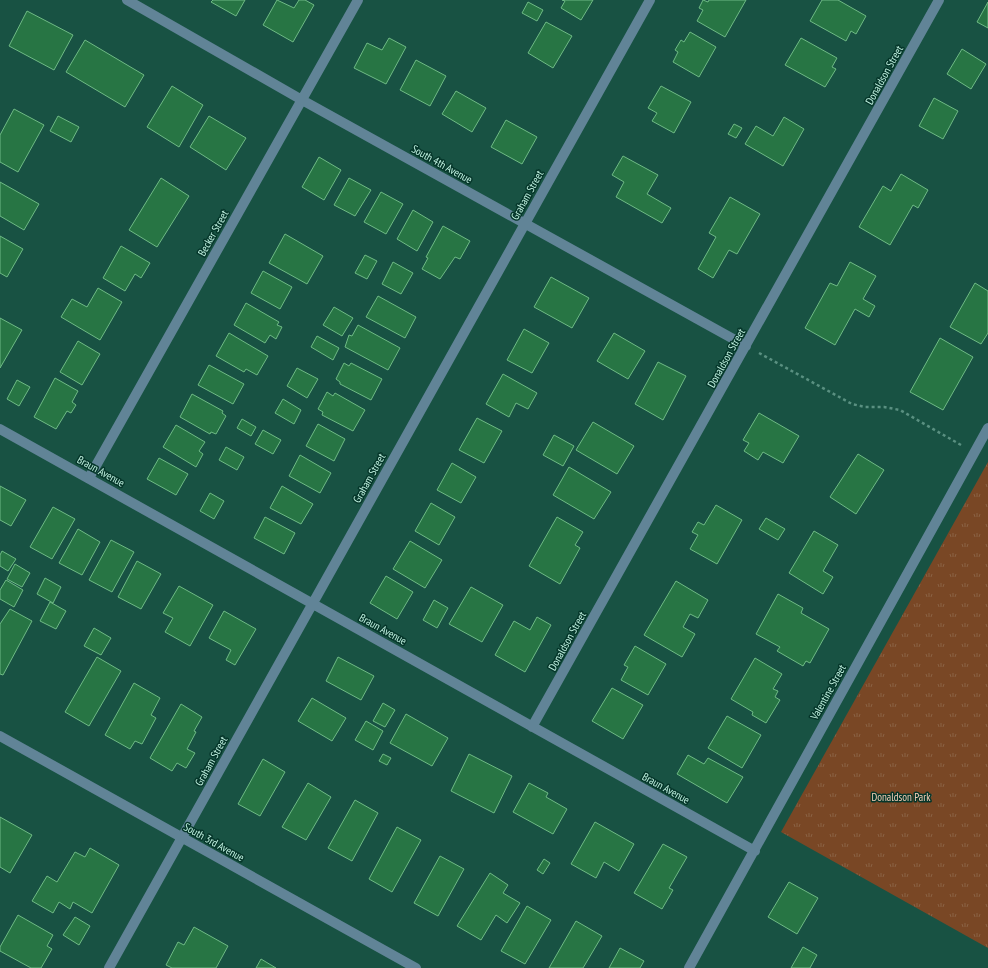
<svg xmlns="http://www.w3.org/2000/svg" width="988" height="968" viewBox="0 0 988 968" font-family="'PT Sans Narrow',sans-serif">
  <defs>
    <pattern id="park-tufts" width="24" height="20" patternUnits="userSpaceOnUse"><rect width="24" height="20" fill="#794725"/><path d="M3 7l-1-3M5 7V3M7 7l1-3M15 17l-1-3M17 17v-4M19 17l1-3" fill="none" stroke="#8a6244"/></pattern>
  </defs>
  <rect width="100%" height="100%" fill="#185243"/>
  <path fill="url(#park-tufts)" d="M988,462v486l-207,-116z"/>
  <path fill="#277544" stroke="#6eba85" d="M213,0h32l-9,16 -25,-14z
    M277,0l17,8 5,-8h6l9,5 -21,37 -30,-17z
    M562,0h31l-12,20 -20,-12 4,-7z
    M703,0l5,2 1,-2h37l-21,37 -28,-16 6,-11 -4,-2z
    M822,0h16l28,16 -10,18 -5,-3 -5,10 -36,-20z
    M528,2l15,8 -6,11 -15,-8z
    M988,2v26l-11,-6z
    M27,11l46,24 -19,35 -45,-24z
    M546,22l26,14 -19,32 -25,-15z
    M690,32l26,15 -17,30 -26,-15 5,-10 -3,-2 6,-10 3,2z
    M389,38l17,9 -20,37 -32,-16 13,-25 15,7z
    M801,38l36,20 -5,9 4,2 -11,18 -40,-22z
    M85,40l59,35 -19,32 -59,-35z
    M962,49l24,15 -15,25 -24,-15z
    M416,60l30,16 -16,30 -30,-16z
    M172,86l31,19 -24,42 -32,-20z
    M661,86l30,16 -17,31 -22,-12 5,-8 -9,-5z
    M456,91l30,17 -14,24 -30,-18z
    M934,98l24,13 -15,28 -24,-13z
    M14,109l30,16 -26,47 -18,-10v-27z
    M58,116l21,11 -8,15 -21,-11z
    M209,116l37,22 -20,32 -36,-23z
    M784,117l20,12 -21,37 -38,-22 11,-18 17,10z
    M506,120l31,17 -15,27 -31,-17z
    M734,124l8,4 -6,10 -8,-4z
    M623,156l35,19 -11,19 24,14 -9,15 -46,-26 8,-15 -12,-7z
    M319,157l22,13 -17,30 -22,-13z
    M901,174l27,16 -10,18 -5,-3 -23,40 -31,-18 24,-41 8,5z
    M161,178l28,18 -32,51 -28,-17z
    M349,178l22,12 -16,26 -21,-11z
    M0,182l39,22 -15,26 -24,-14z
    M381,192l22,12 -17,30 -22,-12z
    M730,197l30,17 -23,40 -8,-4 -16,28 -15,-9 18,-32 -7,-4z
    M413,210l20,12 -16,29 -20,-12z
    M443,226l27,15 -10,18 -5,-2 -15,22 -18,-10 6,-11 -2,-1z
    M285,234l38,22 -16,28 -38,-21z
    M0,236l23,13 -16,28 -7,-4z
    M121,246l29,17 -9,15 -6,-4 -10,17 -22,-13z
    M365,255l12,6 -10,18 -12,-6z
    M393,262l20,11 -12,21 -19,-10z
    M850,262l26,14 -13,23 12,7 -6,11 -14,-8 -20,36 -30,-17 25,-45 7,3z
    M263,271l29,16 -12,22 -29,-16z
    M551,277l38,21 -17,30 -38,-21z
    M975,283l13,8v42l-7,11 -31,-17z
    M98,288l24,14 -22,38 -39,-23 11,-18 15,8z
    M378,296l38,21 -11,21 -39,-21z
    M246,303l33,19 -2,3 5,2 -6,12 -6,-4 -5,8 -31,-18z
    M334,307l19,11 -11,18 -19,-11z
    M0,318l22,12 -22,38z
    M358,325l42,23 -12,22 -43,-23 4,-12 3,1z
    M524,329l25,14 -17,30 -25,-13z
    M229,333l39,23 -11,19 -11,-6 -2,3 -28,-16z
    M614,333l31,18 -17,28 -31,-18z
    M317,336l22,12 -6,12 -22,-13z
    M940,338l33,19 -30,53 -33,-18z
    M78,341l22,13 -18,31 -22,-13z
    M658,362l28,14 -23,44 -28,-16z
    M344,363l5,3 2,-3 31,16 -11,21 -31,-16v-2l-4,-3z
    M209,365l35,19 -11,20 -35,-19z
    M297,368l21,11 -11,19 -20,-12z
    M503,374l34,19 -9,16 -12,-6 -7,14 -23,-13z
    M55,378l23,13 -6,11 4,3 -5,8 -4,-2 -11,18 -22,-12z
    M17,380l13,7 -11,19 -12,-7z
    M327,392l6,4 2,-3 30,17 -12,21 -31,-16 1,-3 -5,-3z
    M192,394l31,17 -1,2 4,3 -10,18 -5,-2 -1,2 -30,-17z
    M283,399l18,11 -7,14 -19,-11z
    M759,413l40,23 -16,27 -20,-11 -5,8 -14,-9 5,-8 -6,-3z
    M477,418l25,13 -18,32 -25,-13z
    M242,419l14,8 -5,9 -14,-8z
    M593,422l41,24 -17,28 -41,-24z
    M318,424l27,15 -11,22 -28,-15z
    M176,425l29,17 -6,9 4,3 -7,13 -33,-20z
    M263,430l18,10 -8,14 -18,-10z
    M554,435l20,11 -11,20 -20,-11z
    M226,447l18,10 -7,13 -18,-10z
    M858,454l26,16 -28,44 -26,-17z
    M300,455l31,18 -11,20 -31,-17z
    M159,458l29,16 -12,21 -29,-16z
    M452,463l24,14 -15,26 -24,-13z
    M569,467l42,25 -17,27 -41,-24z
    M0,486l26,14 -15,26 -11,-6z
    M282,486l31,18 -12,20 -31,-16z
    M210,493l14,8 -10,18 -14,-8z
    M431,503l24,14 -16,28 -24,-14z
    M716,505l26,15 -25,44 -27,-15 8,-14 -6,-3 6,-10 6,3z
    M53,507l22,12 -23,40 -22,-12z
    M265,517l30,16 -11,21 -30,-16z
    M557,517l26,15 -8,13 5,3 -20,36 -31,-18z
    M766,518l19,11 -7,11 -19,-11z
    M78,529l22,13 -18,33 -23,-12z
    M814,531l24,14 -15,26 10,6 -10,17 -34,-21z
    M111,540l23,12 -22,40 -23,-12z
    M410,541l32,19 -17,28 -32,-19z
    M2,551l14,8 -8,12 -8,-5v-11z
    M137,561l24,13 -20,35 -23,-12z
    M15,564l15,9 -8,14 -15,-8z
    M386,576l27,16 -16,27 -27,-16z
    M45,578l16,9 -8,16 -16,-9z
    M6,580l17,10 -9,17 -14,-8v-9z
    M676,581l32,19 -10,18 -8,-4 -7,13 12,7 -13,23 -38,-22z
    M179,586l34,19 -23,41 -25,-14 8,-14 -10,-5z
    M471,587l32,18 -21,37 -33,-18z
    M778,594l25,14 -2,5 28,16 -19,34 -4,-2 -3,5 -26,-15 3,-4 -24,-13z
    M434,600l14,8 -11,20 -14,-8z
    M50,602l16,9 -10,18 -16,-8z
    M10,609l22,12 -29,54 -3,-1v-50z
    M224,611l32,18 -21,36 -9,-5 5,-10 -22,-12z
    M537,617l14,8 -26,47 -30,-17 19,-34 16,9z
    M94,628l17,10 -10,17 -17,-9z
    M635,646l31,18 -18,31 -27,-15 7,-13 -4,-2z
    M97,657l24,14 -32,55 -24,-14z
    M338,657l36,19 -13,24 -35,-19z
    M755,658l27,16 -9,15 5,2 -3,6 5,3 -14,23 -14,-8 1,-3 -22,-13z
    M134,683l26,15 -9,17 5,3 -14,26 -7,-3 -5,8 -25,-14z
    M612,688l31,17 -20,34 -31,-18z
    M312,698l34,20 -14,23 -34,-20z
    M383,703l12,7 -10,17 -12,-6z
    M181,704l21,13 -8,14 2,1 -9,17 8,4 -9,15 -9,-5 -5,8 -22,-13z
    M406,714l42,24 -16,28 -42,-23z
    M727,716l34,19 -19,33 -34,-20z
    M366,721l17,10 -10,19 -18,-10z
    M383,754l8,4 -4,7 -8,-4z
    M469,754l43,22 -18,37 -43,-22z
    M688,755l16,9 4,-6 35,19 -16,26 -50,-29z
    M263,759l22,13 -25,44 -22,-12z
    M308,783l23,14 -25,43 -24,-13z
    M529,783l19,10 -2,4 21,12 -14,25 -40,-22z
    M355,800l23,13 -26,48 -24,-13z
    M0,817l32,18 -22,38 -10,-6z
    M595,822l39,22 -15,27 -15,-9 -8,16 -25,-14z
    M397,827l24,13 -29,52 -23,-13z
    M663,844l24,13 -18,31 4,2 -11,19 -28,-16z
    M90,848l29,17 -27,48 -19,-11 -3,7 -11,-7 -6,11 -21,-12 15,-25 10,6 18,-30 10,5z
    M440,856l24,13 -26,47 -24,-13z
    M544,859l6,4 -7,11 -6,-4z
    M490,873l18,12 -5,8 17,10 -13,20 -11,-8 -15,25 -24,-14z
    M789,882l29,16 -21,36 -29,-17z
    M527,906l24,14 -26,44 -24,-13z
    M18,915l35,20 -6,11 5,3 -11,19h-10l-31,-17v-4z
    M75,917l15,9 -11,19 -16,-10z
    M576,921l26,15 -19,32h-34z
    M194,927l34,19 -12,22h-44l-6,-3 12,-23 6,3z
    M803,947l14,8 -7,13h-19z
    M620,948l24,13 -4,7h-31z
    M261,959l15,9h-20z"/>
  <g fill="none" stroke-linecap="round" stroke-linejoin="round">
    <path stroke="#5a9081" stroke-width="2.5" stroke-dasharray="3 3" stroke-linecap="butt" d="M759,353l93,51 13,3h19l16,3 61,35"/>
    <path stroke="#618497" stroke-width="10" d="M127,0l175,100 444,246
      M0,429l755,422
      M89,478l269,-478
      M532,727l407,-727
      M0,736l416,232
      M109,968l541,-968
      M689,968l299,-540"/>
  </g>
  <g text-anchor="middle" stroke-width="3" stroke-linejoin="round" paint-order="stroke">
    <g font-size="11" fill="#c2f3e2" stroke="#05362a">
      <text transform="translate(884 75) rotate(-61)" y="4">Donaldson Street</text>
      <text transform="translate(442 164) rotate(29)" y="4">South 4th Avenue</text>
      <text transform="translate(527 195) rotate(-61)" y="4">Graham Street</text>
      <text transform="translate(213 233) rotate(-61)" y="4">Becker Street</text>
      <text transform="translate(726 358) rotate(-61)" y="4">Donaldson Street</text>
      <text transform="translate(101 471) rotate(29)" y="4">Braun Avenue</text>
      <text transform="translate(369 478) rotate(-61)" y="4">Graham Street</text>
      <text transform="translate(383 629) rotate(29)" y="4">Braun Avenue</text>
      <text transform="translate(567 641) rotate(-61)" y="4">Donaldson Street</text>
      <text transform="translate(828 692) rotate(-61)" y="4">Valentine Street</text>
      <text transform="translate(211 761) rotate(-61)" y="4">Graham Street</text>
      <text transform="translate(666 788) rotate(29)" y="4">Braun Avenue</text>
      <text transform="translate(214 842) rotate(29)" y="4">South 3rd Avenue</text>
    </g>
    <g font-size="11" fill="#f8cfb7" stroke="#05362a">
      <text x="901" y="801">Donaldson Park</text>
    </g>
  </g>
</svg>
